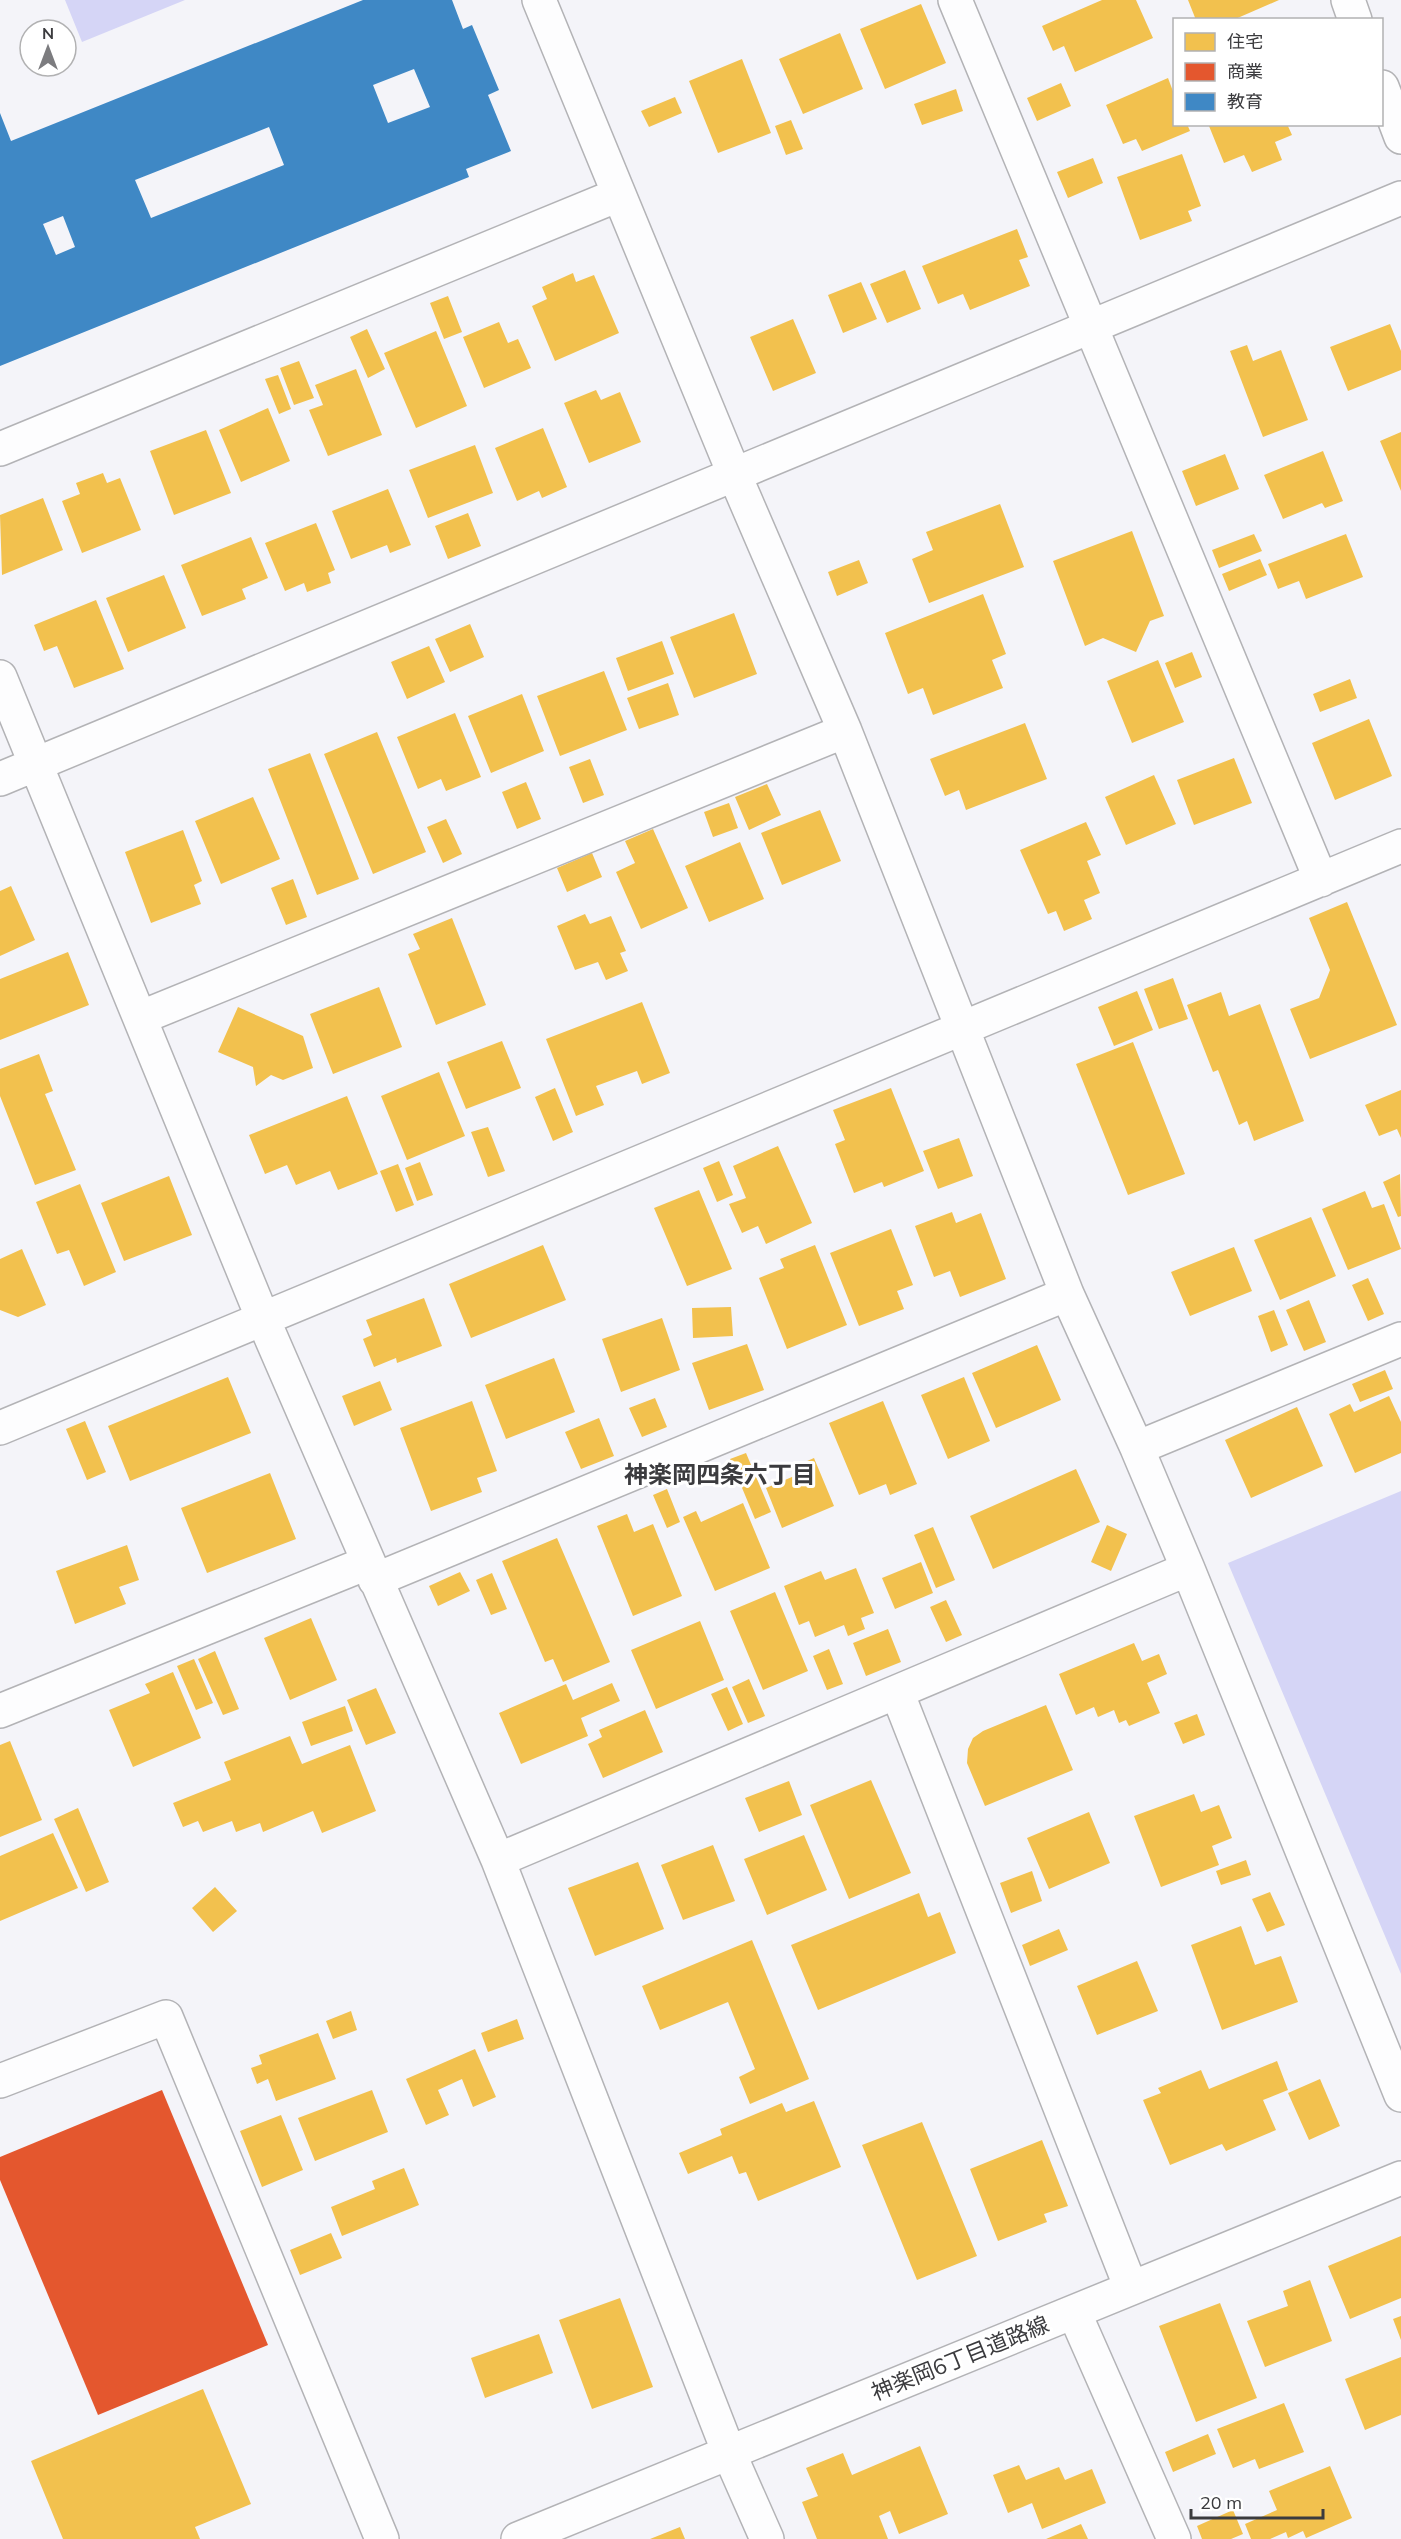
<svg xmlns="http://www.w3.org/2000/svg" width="1401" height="2539" viewBox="0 0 1401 2539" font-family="Mulish,'Noto Sans JP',sans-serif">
  <rect width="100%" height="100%" fill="#f4f4f9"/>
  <path fill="#d5d5f6" d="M65,0h120l-103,42z
    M1401,1491v483l-173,-411z"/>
  <path fill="#f2c14e" d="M1102,0h34l17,38 -78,34 -11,-26 -11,5 -11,-25z
    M1188,0h91l-46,20h-37z
    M921,4l25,59 -61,26 -25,-60z
    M840,33l23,56 -60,25 -24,-55z
    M742,59l29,74 -53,20 -29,-72z
    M1168,78l6,16v30h13l3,7 -48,20 -6,-12 -13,5 -17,-39z
    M1061,83l10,23 -34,15 -10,-23z
    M956,89l7,22 -41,14 -8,-21z
    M675,97l7,16 -33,14 -8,-16z
    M791,120l12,29 -17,6 -11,-29z
    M1212,124h75l5,11 -17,7 7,18 -30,12 -8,-17 -20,8 -15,-37z
    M1182,154l19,52 -13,5 4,10 -52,19 -23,-63z
    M1093,158l10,25 -35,15 -11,-26z
    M1017,229l11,28 -9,3 11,26 -60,24 -7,-16 -25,10 -16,-38z
    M905,270l16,39 -34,14 -17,-39z
    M573,273l3,9 18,-7 25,58 -64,28 -23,-55 15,-7 -5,-12z
    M861,282l16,37 -34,14 -15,-38z
    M448,296l14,36 -18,7 -14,-36z
    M793,319l23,54 -43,18 -23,-54z
    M499,322l9,21 10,-4 13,29 -47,20 -21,-51z
    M1390,324l11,27v19l-53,21 -18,-44z
    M367,329l18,40 -17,9 -18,-41z
    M436,331l31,75 -51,22 -32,-75z
    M1247,345l6,16 28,-11 27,70 -45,17 -33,-86z
    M299,361l15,37 -20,7 -14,-37z
    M356,369l26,66 -54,21 -19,-46 14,-5 -8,-20z
    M278,375l13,34 -12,5 -14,-35z
    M596,390l5,10 19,-8 21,50 -52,21 -25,-60z
    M268,408l22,53 -49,21 -22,-52z
    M543,428l24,59 -25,11 -3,-7 -22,10 -22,-53z
    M206,430l25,63 -57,22 -24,-64z
    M1401,432v59l-21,-50z
    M475,445l18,48 -65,25 -19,-48z
    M1323,451l20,50 -18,7 -3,-5 -39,16 -19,-44z
    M1225,454l14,35 -43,17 -14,-35z
    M103,473l4,10 13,-5 21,52 -59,23 -20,-52 18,-7 -4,-11z
    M388,489l23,56 -21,8 -3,-8 -36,14 -19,-48z
    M43,498l20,52 -61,25 -2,-60z
    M1000,504l24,63 -95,36 -17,-44 21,-9 -7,-18z
    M468,513l13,33 -33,13 -13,-33z
    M316,523l19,47 -7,3 3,10 -24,9 -3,-9 -19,8 -20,-48z
    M1132,531l32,85 -14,5 -14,31 -33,-14 -18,8 -32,-85z
    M1254,534l8,17 -43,17 -7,-18z
    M1346,534l17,43 -57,22 -7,-18 -21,8 -10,-25z
    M251,537l17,41 -26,11 4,10 -44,17 -21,-51z
    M1260,559l7,16 -38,16 -7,-17z
    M859,560l9,23 -31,13 -9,-24z
    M164,575l22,53 -58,24 -22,-54z
    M983,594l23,60 -14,6 11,28 -70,27 -10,-27 -15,6 -23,-61z
    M96,600l28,69 -50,19 -17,-42 -13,5 -10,-26z
    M734,613l23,61 -63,24 -24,-61z
    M470,624l14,33 -34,15 -15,-33z
    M662,641l12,33 -46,17 -12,-33z
    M429,646l16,36 -38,17 -16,-37z
    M1192,652l10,25 -27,11 -10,-25z
    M1158,660l26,62 -52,21 -25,-62z
    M604,671l23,59 -67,26 -23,-60z
    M1350,679l7,19 -37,14 -7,-18z
    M668,683l11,32 -40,14 -12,-31z
    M522,694l22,57 -53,22 -23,-57z
    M455,713l26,64 -35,14 -5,-12 -23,10 -21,-52z
    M1369,719l23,57 -57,24 -23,-57z
    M1025,723l22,56 -81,31 -7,-20 -14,6 -15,-37z
    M377,732l49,120 -53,22 -49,-120z
    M310,753l49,126 -42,16 -49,-126z
    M1234,758l18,45 -58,22 -17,-45z
    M590,759l14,36 -21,8 -14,-36z
    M1154,775l22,49 -50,21 -21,-48z
    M526,782l15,37 -24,10 -15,-37z
    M767,784l14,31 -32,15 -14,-33z
    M253,797l27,62 -59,25 -26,-63z
    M729,803l9,25 -25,9 -9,-25z
    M820,810l21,51 -59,24 -21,-52z
    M446,819l16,35 -19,9 -16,-36z
    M1086,822l15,33 -14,6 13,32 -16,7 8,19 -28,12 -8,-20 -8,3 -28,-64z
    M653,829l35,79 -47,21 -25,-57 19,-9 -10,-22z
    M183,830l19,51 -8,4 7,19 -50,19 -26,-71z
    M740,842l24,57 -55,23 -24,-56z
    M592,853l10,24 -35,15 -10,-24z
    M293,879l14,38 -21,8 -15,-37z
    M11,886l24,54 -35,16v-65z
    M1347,902l50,123 -87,34 -20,-50 29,-11 11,-28 -21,-52z
    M585,914l5,10 21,-8 15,35 -6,2 8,18 -22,9 -8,-18 -23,8 -18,-44z
    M452,918l34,87 -50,20 -28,-71 12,-5 -7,-15z
    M68,952l21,53 -89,35v-61z
    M1173,978l15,41 -29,10 -15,-40z
    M379,987l23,60 -69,27 -23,-60z
    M1137,991l16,39 -39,16 -16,-39z
    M1221,992l8,24 31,-12 44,117 -50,20 -7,-20 -8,4 -21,-55 -5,2 -26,-67z
    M642,1002l28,71 -28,11 -5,-13 -41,15 8,19 -28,11 -30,-77z
    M238,1007l65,29 10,32 -30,12 -12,-5 -15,11 -3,-19 -35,-15z
    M502,1041l19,47 -55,21 -19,-47z
    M1133,1042l52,132 -57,21 -52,-131z
    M39,1054l14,37 -8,3 31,76 -41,15 -35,-89v-27z
    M439,1072l26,64 -58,24 -26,-64z
    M555,1088l18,44 -20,9 -18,-44z
    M891,1088l33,83 -40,16 -2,-5 -28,11 -19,-49 10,-4 -12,-30z
    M1401,1090v48l-4,-9 -18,7 -14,-31z
    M347,1096l31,78 -40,16 -8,-19 -34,14 -9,-20 -22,9 -16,-39z
    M488,1127l17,44 -17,6 -17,-45z
    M959,1138l14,38 -35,13 -15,-38z
    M778,1146l34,77 -46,21 -8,-18 -16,7 -13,-29 17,-6 -13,-32z
    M719,1161l14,34 -16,7 -14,-34z
    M420,1162l13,33 -16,6 -12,-33z
    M398,1164l16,41 -18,7 -16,-41z
    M1400,1174l1,42 -3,1 -15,-35z
    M169,1176l23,59 -68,26 -23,-58z
    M80,1184l36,88 -32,14 -15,-36 -12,4 -21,-52z
    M699,1190l33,79 -45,17 -33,-78z
    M1365,1191l7,17 12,-4 17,45 -53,21 -26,-61z
    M952,1212l4,11 25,-10 25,66 -46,18 -10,-26 -16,6 -19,-51z
    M1311,1217l25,59 -56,24 -26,-60z
    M891,1229l22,56 -16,6 7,18 -45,17 -29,-73z
    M543,1245l23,55 -95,38 -22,-54z
    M815,1245l32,80 -60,24 -28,-71 25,-10 -4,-9z
    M1234,1247l18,44 -62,25 -19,-44z
    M22,1249l24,56 -28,12 -18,-7v-51z
    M1368,1278l16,36 -16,7 -16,-36z
    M424,1298l18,48 -45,17 -1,-5 -22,9 -11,-28 9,-4 -6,-15z
    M1309,1300l17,42 -22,9 -18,-41z
    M731,1307l2,29 -40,2 -1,-30z
    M1274,1310l14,35 -17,7 -13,-36z
    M662,1318l18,52 -59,22 -19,-53z
    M747,1344l17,46 -55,20 -17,-47z
    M1037,1345l24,55 -65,28 -24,-55z
    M554,1358l21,54 -69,27 -21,-54z
    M1385,1370l8,19 -33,13 -8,-18z
    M228,1377l23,56 -121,48 -22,-55z
    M964,1377l26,64 -42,18 -27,-64z
    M380,1381l12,29 -38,16 -12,-30z
    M1389,1396l12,26v31l-46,20 -26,-59 21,-10 4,8z
    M655,1398l12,29 -25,10 -13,-29z
    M472,1401l25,70 -20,7 5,14 -51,19 -31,-83z
    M883,1401l34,83 -27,11 -4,-11 -27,11 -30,-72z
    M1297,1407l26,59 -72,32 -26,-58z
    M599,1418l15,38 -33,13 -16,-37z
    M85,1421l21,51 -19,8 -21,-51z
    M746,1453l25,59 -16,7 -25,-60z
    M814,1458l20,48 -52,22 -16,-40 33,-14 -3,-8z
    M1076,1469l24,53 -107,47 -23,-53z
    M270,1473l26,66 -89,34 -26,-65z
    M667,1489l13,33 -13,6 -14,-33z
    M743,1503l27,65 -55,23 -32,-74 13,-6 5,11z
    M627,1514l7,18 19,-8 29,72 -49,20 -36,-90z
    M1107,1525l20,9 -16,37 -20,-9z
    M933,1527l22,53 -19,8 -22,-53z
    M557,1538l53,124 -47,20 -10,-23 -8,3 -43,-101z
    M127,1545l12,35 -20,7 7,17 -51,20 -19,-53z
    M921,1562l12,31 -38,16 -13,-31z
    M856,1568l18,45 -13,5 4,11 -17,7 -4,-11 -29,12 -6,-16 -10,4 -15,-39 37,-15 4,9z
    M460,1572l10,19 -32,15 -9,-20z
    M492,1573l15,36 -16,6 -15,-35z
    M775,1592l33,79 -45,19 -33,-79z
    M946,1600l16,35 -16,7 -16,-35z
    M311,1618l26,62 -47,20 -26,-62z
    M700,1621l24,59 -68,29 -25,-59z
    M888,1629l13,33 -35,14 -13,-33z
    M1134,1643l8,18 17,-7 8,20 -20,9 13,30 -31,13 -3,-6 -7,3 -5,-13 -16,7 -4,-10 -18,8 -17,-41z
    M829,1649l14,35 -16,6 -14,-34z
    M215,1651l24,58 -16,6 -25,-56z
    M194,1659l19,44 -17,7 -19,-44z
    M173,1672l28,66 -68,29 -24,-57 41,-17 -5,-9z
    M749,1679l16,37 -17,7 -16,-36z
    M612,1683l8,18 -39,17 7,18 -67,28 -22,-51 67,-29 7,16z
    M727,1687l16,37 -15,7 -17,-37z
    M376,1688l20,45 -30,12 -19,-45z
    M1046,1705l27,65 -88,36 -18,-43 1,-14 5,-11 10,-7z
    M345,1706l8,25 -42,15 -9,-24z
    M645,1710l18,42 -60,26 -15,-34 14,-7 -3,-7z
    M1197,1714l8,21 -22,9 -9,-21z
    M290,1736l12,28 48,-19 26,66 -54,22 -9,-22 -50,21 -3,-9 -24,9 -4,-11 -29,11 -5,-11 -15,6 -10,-24 58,-23 -7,-18z
    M10,1741l32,79 -42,17v-92z
    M871,1780l40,93 -62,26 -39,-94z
    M789,1781l13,34 -43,17 -14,-34z
    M1194,1794l7,18 18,-7 13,33 -20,8 7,19 -58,22 -27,-71z
    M78,1808l31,74 -23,10 -32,-73z
    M1089,1812l21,51 -61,26 -22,-51z
    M53,1833l25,55 -78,33v-65z
    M804,1835l23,55 -60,25 -23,-56z
    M713,1845l22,56 -52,19 -22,-55z
    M1246,1860l5,15 -30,10 -5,-14z
    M638,1862l26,67 -69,27 -27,-68z
    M1032,1871l10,30 -31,12 -11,-30z
    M215,1887l22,24 -24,21 -21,-24z
    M1270,1892l15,33 -18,7 -15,-33z
    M919,1893l9,24 12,-5 16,41 -138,57 -27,-65z
    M1241,1926l14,39 26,-9 17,46 -76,28 -31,-85z
    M1059,1929l9,21 -38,16 -8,-21z
    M752,1940l57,139 -59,25 -11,-27 16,-8 -27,-67 -68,28 -18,-44z
    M1137,1961l21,50 -61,24 -20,-49z
    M351,2011l6,19 -24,9 -7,-18z
    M517,2019l7,20 -36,13 -7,-19z
    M318,2033l18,46 -60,22 -8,-22 -11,5 -6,-16 11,-4 -3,-9z
    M475,2049l21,48 -23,10 -11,-28 -24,11 11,25 -23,10 -20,-46z
    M1277,2061l11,29 -25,10 13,30 -50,21 -4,-7 -52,21 -27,-65 18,-7 -3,-5 43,-18 8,19z
    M1320,2079l20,47 -31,14 -21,-47z
    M372,2090l16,42 -73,29 -17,-43z
    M814,2101l27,66 -83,34 -12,-29 -7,2 -7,-18 -44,18 -9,-21 43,-18 -2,-6 62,-26 4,9z
    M281,2115l22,55 -41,17 -22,-56z
    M922,2122l55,134 -60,24 -55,-135z
    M1042,2140l26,66 -24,8 3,8 -49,19 -28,-72z
    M404,2168l15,37 -77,31 -11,-29 44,-18 -3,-8z
    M331,2233l11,25 -42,17 -10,-25z
    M1401,2236v62l-51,21 -22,-53z
    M1310,2280l22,61 -67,26 -18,-46 41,-15 -5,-15z
    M620,2298l33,89 -61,22 -33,-89z
    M1220,2303l37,95 -61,24 -37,-96z
    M1401,2316v24l-8,-21z
    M539,2334l14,39 -68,25 -14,-40z
    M1401,2357v58l-36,15 -20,-51z
    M203,2389l48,115 -56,23 5,12h-137l-32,-78z
    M1284,2403l20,49 -45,17 -4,-10 -22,9 -16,-39z
    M1208,2434l8,20 -43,18 -8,-20z
    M920,2446l28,68 -49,20 -9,-23 -11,5 9,23h-71l-15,-37 16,-6 -12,-28 37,-15 9,22z
    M1019,2465l7,15 33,-13 6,13 27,-11 14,34 -64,26 -10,-26 -24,10 -15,-38z
    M1330,2466l22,52 -46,20 -3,-7 -15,7 -2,-6 -16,7h-19l-6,-15 32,-14 -8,-19z
    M1233,2510l10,24 -12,5h-29l-5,-13z
    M1081,2524l7,15h-42z
    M680,2527l5,12h-35z"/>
  <path fill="#e4572e" d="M162,2090l106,255 -170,70 -98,-235v-23z"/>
  <path fill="#3f88c5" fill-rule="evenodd" d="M363,0h89l11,29 9,-4 27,65 -11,5 23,56 -45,18 3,8 -469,189v-253l11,28zM414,69l16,38 -42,16 -15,-38zM269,127l15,38 -133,53 -16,-38zM63,216l12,31 -19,8 -13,-31z"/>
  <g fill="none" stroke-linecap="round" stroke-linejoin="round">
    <defs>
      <path id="street" d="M539,0l196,476 110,255 222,563 70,154 51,121 213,526
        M955,0l366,880
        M1348,0l7,20
        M1382,87l19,50
        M0,449l618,-254
        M0,677l263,642 235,541 231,593 38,86
        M0,779l1401,-581
        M142,1017l703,-286
        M0,1428l1401,-582
        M1137,1448l264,-109
        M375,1580l692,-286
        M897,1692l234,596
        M0,1711l367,-148
        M498,1860l690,-291
        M0,2081l166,-64 216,522
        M1074,2312l100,227
        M518,2539l883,-361"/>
    </defs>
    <use href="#street" stroke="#b3b3b6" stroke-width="36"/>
    <use href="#street" stroke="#fdfdfe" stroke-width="33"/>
  </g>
  <g text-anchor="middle" stroke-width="6" stroke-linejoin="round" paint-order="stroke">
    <g font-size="22" fill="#3b3b3e" stroke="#fff">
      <text transform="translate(960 2358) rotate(-22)" y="8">神楽岡6丁目道路線</text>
    </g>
    <g font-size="24" font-weight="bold" fill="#3b3b3e" stroke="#fff">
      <text x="720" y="1483">神楽岡四条六丁目</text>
    </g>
  </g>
  <rect x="1173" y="18" width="210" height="108" fill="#ffffff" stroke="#b1b1b2" stroke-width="1.5"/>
  <rect x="1185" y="33" width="30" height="18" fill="#f2c14e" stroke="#b1b1b2" stroke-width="1.5"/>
  <text x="1227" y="48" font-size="18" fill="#3b3b3e">住宅</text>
  <rect x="1185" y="63" width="30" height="18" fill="#e4572e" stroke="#b1b1b2" stroke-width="1.5"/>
  <text x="1227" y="78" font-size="18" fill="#3b3b3e">商業</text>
  <rect x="1185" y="93" width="30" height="18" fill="#3f88c5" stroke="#b1b1b2" stroke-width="1.5"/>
  <text x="1227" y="108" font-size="18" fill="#3b3b3e">教育</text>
  <g transform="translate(48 48)"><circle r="28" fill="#ffffff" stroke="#b1b1b2" stroke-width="1.5"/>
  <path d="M0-4.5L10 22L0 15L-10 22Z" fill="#7c7c7f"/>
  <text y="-9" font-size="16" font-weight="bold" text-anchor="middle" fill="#3b3b3e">N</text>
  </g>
  <path d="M1191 2509v9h132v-9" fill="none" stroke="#3b3b3e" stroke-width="3"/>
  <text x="1200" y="2509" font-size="18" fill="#3b3b3e" stroke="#ffffff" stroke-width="4.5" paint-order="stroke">20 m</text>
</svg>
